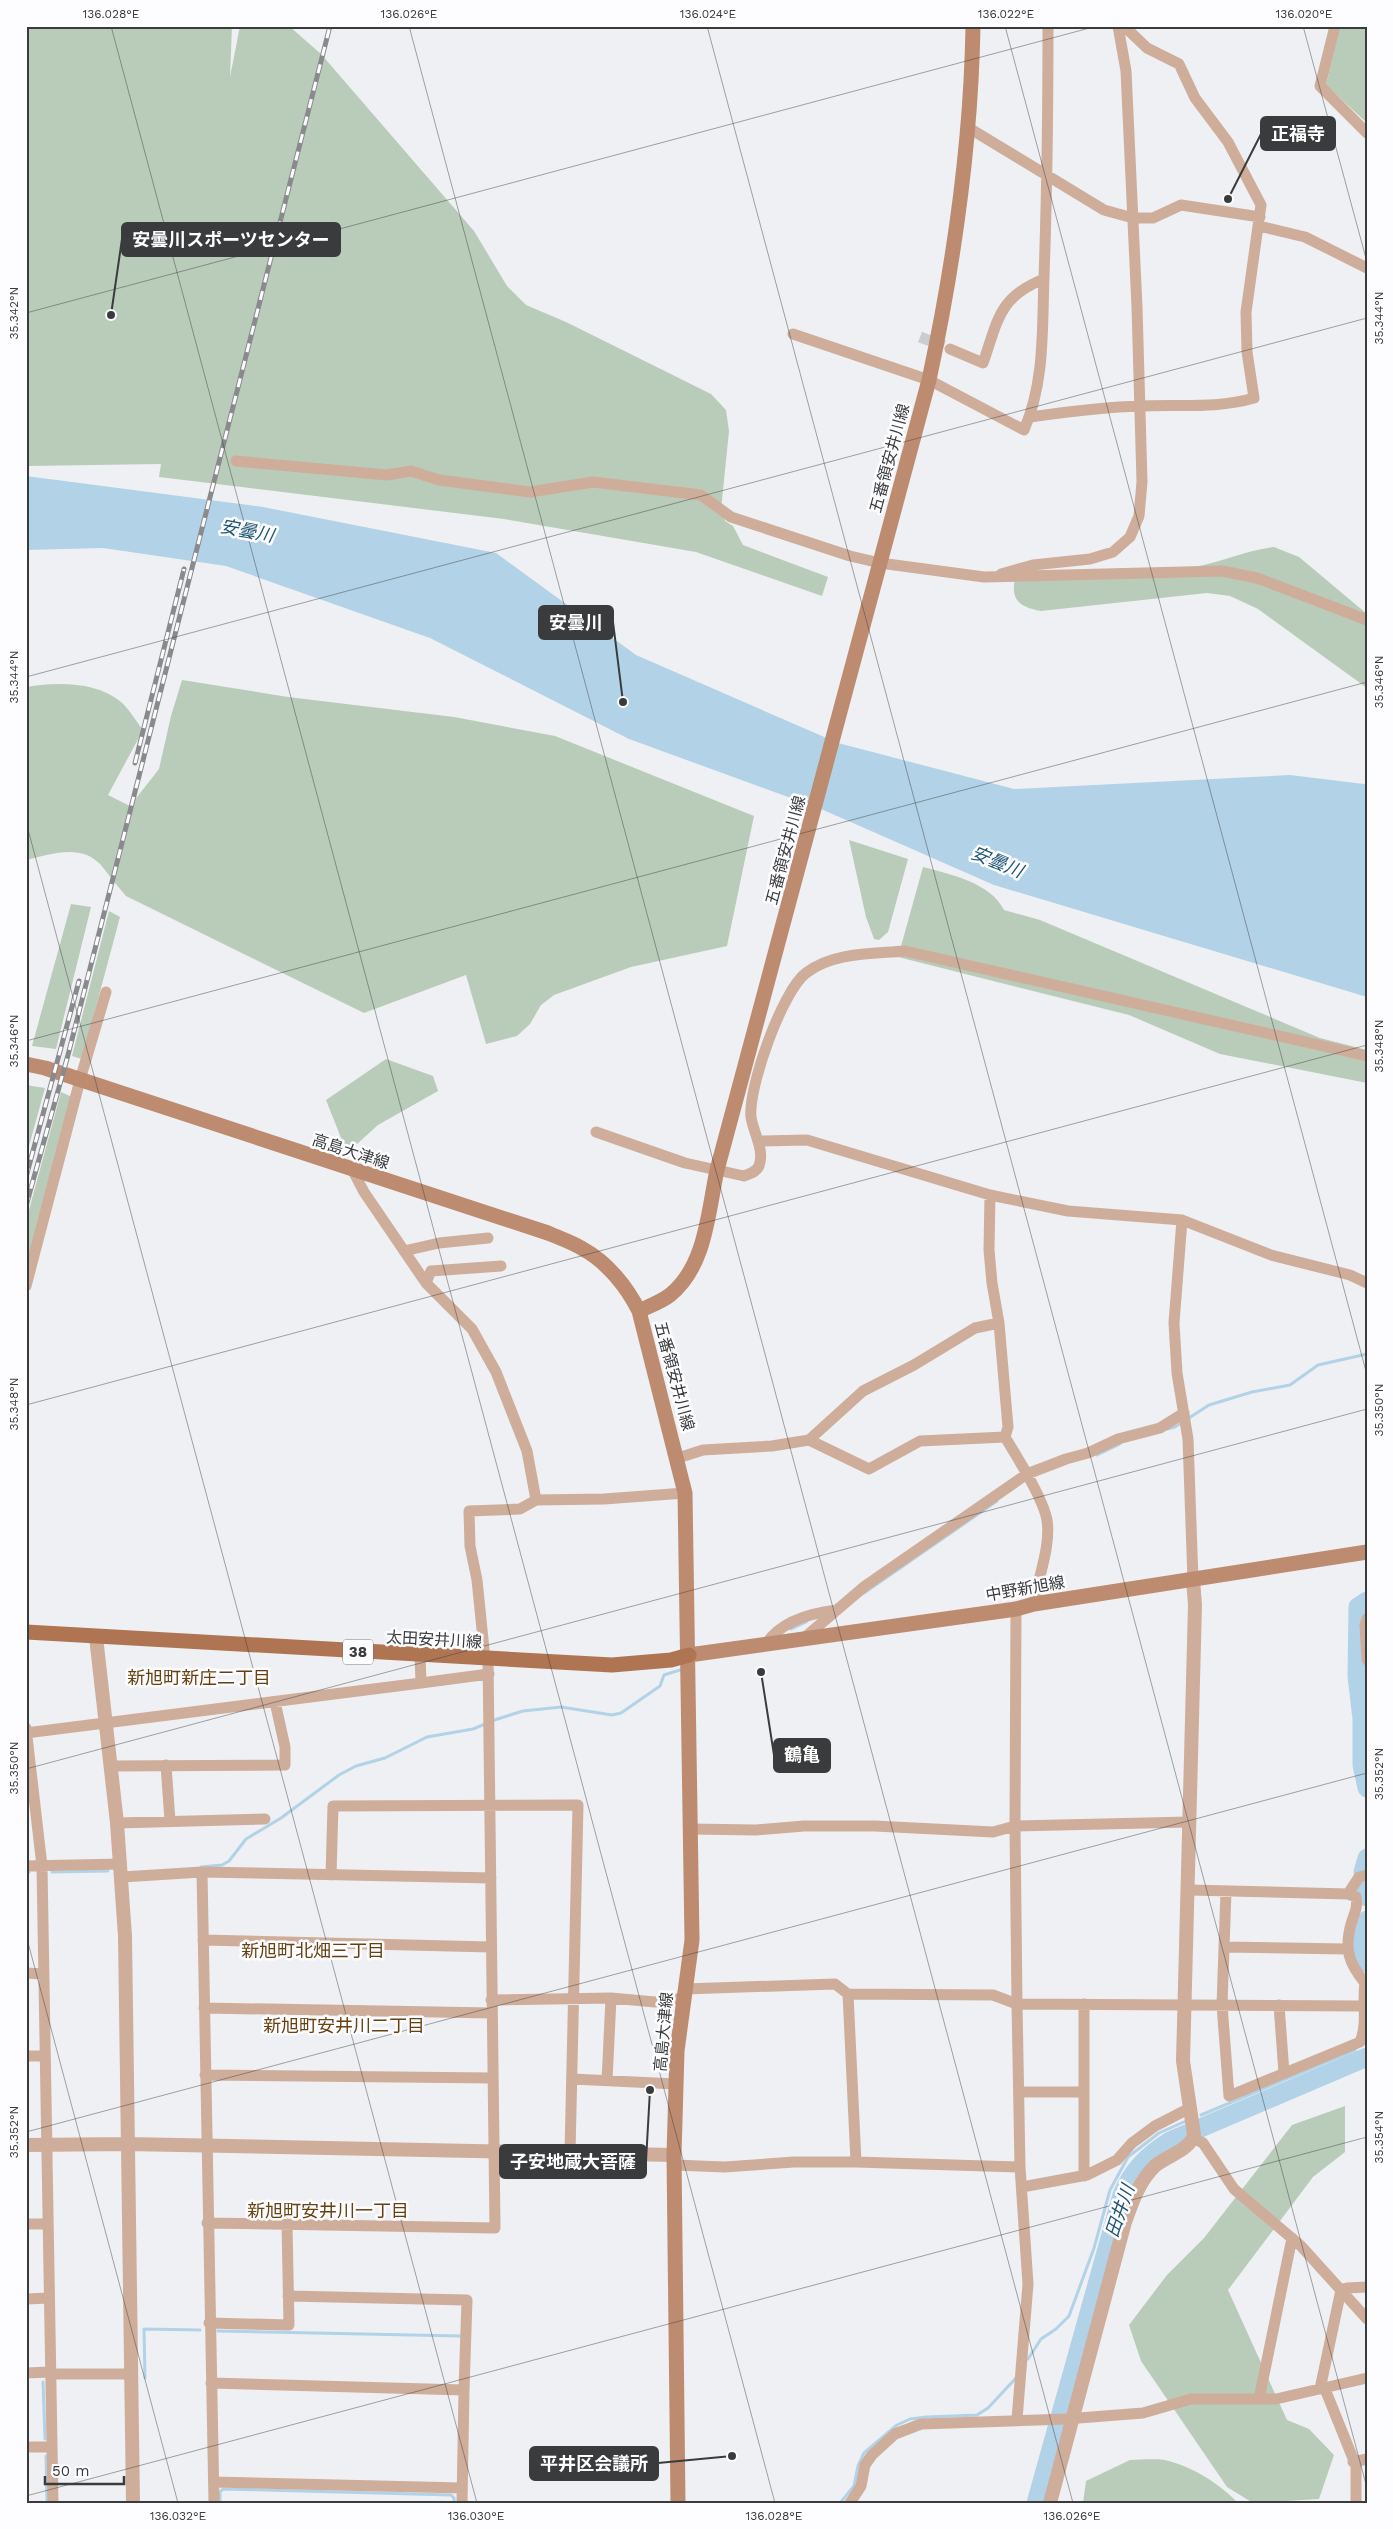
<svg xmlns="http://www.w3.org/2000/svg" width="1393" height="2529" viewBox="0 0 1393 2529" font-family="'Work Sans','Noto Sans JP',sans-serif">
  <rect width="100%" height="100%" fill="#eff0f3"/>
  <path fill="#b9ccb9" d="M26,26h206l-2,51 10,-51h49l32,28 153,177 33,55 19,19 40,17 145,72 15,16 3,21 -8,79 4,11 8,5 10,19 85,32 -6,19 -126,-44 -192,-33 -345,-42 2,-13 -135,2z
    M1340,26h27v97l-41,-38z
    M1274,547l25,10 68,57v74l-109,-79 -28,-13 -23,-3 -166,18c-19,-4 -31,-9 -26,-32 16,-9 33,-9 52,-9 41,0 84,3 126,-3 27,-4 53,-17 81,-20z
    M182,680l106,17 166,20 101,19 199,80 -27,130 -96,21 -77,28 -13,10 -11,19 -13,12 -31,8 -20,-69 -102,38 -238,-117c-9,-10 -17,-21 -25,-31 -20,-22 -50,-11 -75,-5v-173c31,-5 70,-6 95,15 8,7 15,19 22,28l-35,65 22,11 29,-37 12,-53z
    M849,840l59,19 -20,73 -9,8 -5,-1 -8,-22z
    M923,867c27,7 68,16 81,43l36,10 280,118 47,12v33l-147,-29 -91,-39 -231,-58z
    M71,904l20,3 -35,142 -24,-3z
    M109,911l11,6 -38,142 -10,-3z
    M386,1059l47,17 5,15 -60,34 -31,28 -21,-53z
    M26,1085l19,3 -19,69z
    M61,1092l11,5 -46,174v-50z
    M1345,2106v46l-32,25 -85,113 59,130 22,9 25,26 -15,44 -66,4 -26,-16 -86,-126 -12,-36 38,-50 37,-37 88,-113z
    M1130,2460c12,0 27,-2 39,1 25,7 51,23 69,42h-155l3,-22z"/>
  <path fill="#b2d2e7" d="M26,476l237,31 233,46 140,102 202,88 176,46 276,-14 74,9 3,1v212l-373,-112 -173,-76 -192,-70 -199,-101 -204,-72 -123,-18 -77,2z"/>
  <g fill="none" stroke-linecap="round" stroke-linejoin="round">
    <path stroke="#b2d2e7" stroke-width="3" d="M1167,1429l8,-2 34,-22 43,-13 38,-7 28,-20 49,-11
      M1097,1455l23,-11
      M864,1593l133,-92
      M791,1629l15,-7
      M491,1721l32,-10 38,-4 51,8 9,-2 39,-27 4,-11 16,-5
      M201,1867l21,-2 7,-4 17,-22 35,-21 58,-43 17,-9 29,-8 42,-21 46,-8 12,-5
      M26,1872h3
      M52,1872l56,-1
      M1201,2115l154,-65
      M218,2331l242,5
      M1028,2359l13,-20 15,-10 13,-13 25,-68 16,-58 18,-33 31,-24 27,-12
      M145,2378l-1,-49 56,1
      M43,2382l2,57
      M46,2456l1,47
      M220,2503v-11l3,-3 228,6 3,3v5
      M840,2503l14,-17 4,-20 6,-13 33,-28 13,-6 17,-2 50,-2 11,-7 28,-30"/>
    <path stroke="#b2d2e7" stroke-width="19" d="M1367,1601l-9,6 -1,69 5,43v46l5,23
      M1367,1858l-4,14 4,25
      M1367,1920c-7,17 -8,26 0,43
      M1036,2503l86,-308c10,-25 26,-40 48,-54l197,-84"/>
    <path stroke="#cbccce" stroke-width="11" stroke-dasharray="11 5.5" stroke-linecap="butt" d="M920,337l24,9"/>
    <path stroke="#cfad9b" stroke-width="11" d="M1335,26l-15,60 47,47
      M969,128l135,82 29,8h20l28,-13 79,12
      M1259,226l46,11 62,31
      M793,334l136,46 95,50c21,-48 18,-101 20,-153 3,-84 4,-167 4,-251
      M950,349l33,14c15,-42 15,-66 61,-84
      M1030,417c36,-5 73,-10 110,-11 38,-2 77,3 114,-8l-7,-46 -1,-40 15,-107 -33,-63 -33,-44 -16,-34 -32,-16 -23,-22
      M236,461l151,14 24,-4 28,9 91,12 63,-10 108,13 30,22 119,39 30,7 104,14 238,-6 35,7 110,42
      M1001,574l32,-9 57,-6 23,-7 17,-15 9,-21 3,-34 -5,-175 -11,-236 -8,-45
      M596,1132l89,31 59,13c6,-2 12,-4 15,-10 6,-16 -6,-34 -8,-49 -3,-29 31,-126 55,-144 27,-21 67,-19 99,-22l462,105
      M758,1141l49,-1 183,55 78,16 114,9 89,35 79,20 17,8
      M352,1169l12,23 62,91 46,46 24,43 31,79 9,49
      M990,1195l-1,55 3,33 7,40 9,104 -3,10c12,20 38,61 42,83 4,27 -9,57 -13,84
      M1182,1220l-8,103 3,50 11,66 5,141
      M404,1251l35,-8 49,-5
      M426,1283l5,-12 70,-5
      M26,1286l54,-206 26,-88
      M809,1440l60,29 51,-28 85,-4
      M678,1458l25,-8 69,-4 37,-6 54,-49 51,-26 61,-37 24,-5
      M1016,1609l-1,217 2,178 3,163 8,117 -11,135
      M1367,1619l-2,6 2,35
      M803,1639l62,-53 162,-112 39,-15 22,-6 30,-14 42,-11 24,-15
      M766,1644c15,-23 45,-31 71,-34
      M485,1659l-8,-79 -7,-34 -1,-35 51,-2 16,-9 68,-1 81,-6
      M421,1683l68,-9
      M26,1728l16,138 11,637
      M26,1733l395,-50 -1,-28
      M166,1765l4,56
      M111,1766l174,-1v-18l-10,-45
      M117,1823l148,-4
      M691,1829l65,1 48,-4h71l118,6 22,-6 174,-4
      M26,1866l95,-2
      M331,1875l2,-69 245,-1 -8,348
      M122,1877l80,-5
      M1189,1890l159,4 8,3c2,11 -2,17 -5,27 -7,26 -2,39 14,59 -3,20 3,40 -5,59l-131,54 -7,-91 4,-114
      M1348,1894l11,-17 8,-2
      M203,1940l288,7
      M1224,1947l122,2
      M26,1973l17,1
      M685,1989l150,-5 13,10 145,1 24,9 347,2
      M848,1994l8,168
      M491,2000l120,-2 44,4 28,-4
      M1084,2004v172
      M1279,2005l5,68
      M204,2008l288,5
      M26,2056h18
      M205,2075l287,3
      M572,2079l104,5
      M607,2081l4,-83
      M1019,2092h65
      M1193,2138l10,5 31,46 67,57 66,73
      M674,2165l51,2 69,-5h62l164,5
      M1022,2187l65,-12 30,-15 15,-17 23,-17 35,-18
      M207,2223l288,5 -7,-569
      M26,2224h21
      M288,2296l179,4 -3,90
      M26,2299l23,-1
      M209,2323l80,2 -2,-101
      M26,2373l24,-1
      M50,2374h80
      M211,2383l253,7 -2,113
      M1320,2389l21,-99 6,-2 20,-1
      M1325,2389l31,77v37
      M1259,2399l33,-161
      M26,2447h25
      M1353,2462l14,-3
      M214,2482l248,6
      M214,2503l-12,-631 289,6
      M850,2503l11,-17 4,-21 7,-10 23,-21 26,-10 145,-5 77,-6 48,-14h85l91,-21"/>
    <path stroke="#cfad9b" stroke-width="14" d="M96,1637l21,186 8,113 8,567
      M26,2145l101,-1 547,11
      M1050,2503l75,-281c7,-19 14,-41 30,-56 11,-10 34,-15 39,-31l-11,-74 12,-456 -2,-25"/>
    <path stroke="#bd8c70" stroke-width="15" d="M26,1064l19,4 503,165c11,5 24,9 35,16 24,13 44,38 56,62l46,182 7,447 -15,111 -3,104 4,348
      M639,1311c10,-5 22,-9 31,-16 36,-29 38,-83 47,-125l212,-790c25,-117 42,-234 44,-354
      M689,1655l327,-46 18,-5 333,-52"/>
    <path stroke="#af7451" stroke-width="15" d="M26,1632l586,33 59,-5 18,-5"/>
    <defs>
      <path id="rail" d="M135,763l49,-194
        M26,1177l53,-196
        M26,1206l42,-151 262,-1029"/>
    </defs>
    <use href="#rail" stroke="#898a8c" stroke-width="5"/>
    <use href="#rail" stroke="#fdfdff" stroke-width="3" stroke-dasharray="9" stroke-linecap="butt"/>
  </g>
  <path fill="none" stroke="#3a3b3c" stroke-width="1" stroke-opacity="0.45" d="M111,26l664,2477M409,26l664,2477M707,26l660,2462M1005,26l362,1349M1303,26l64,236M26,313l1071,-287M26,677l1341,-359M26,822l451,1681M26,1041l1341,-359M26,1405l1341,-360M26,1769l1341,-360M26,1935l152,568M26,2132l1341,-359M26,2496l1341,-359M1360,2503l7,-2"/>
  <g text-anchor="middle" stroke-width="5" stroke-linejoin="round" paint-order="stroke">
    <rect fill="#fdfdff" stroke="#747576" stroke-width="1" x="343" y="1639.5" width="30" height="25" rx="4"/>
    <g font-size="15" font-weight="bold" fill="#3a3b3c">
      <text x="358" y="1657">38</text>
    </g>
    <g font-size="16" fill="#3a3b3c" stroke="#fdfdff">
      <text transform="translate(889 458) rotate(-75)" y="6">五番領安井川線</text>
      <text transform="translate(785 850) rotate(-75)" y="6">五番領安井川線</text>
      <text transform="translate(351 1151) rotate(18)" y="6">高島大津線</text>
      <text transform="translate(675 1376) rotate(75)" y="6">五番領安井川線</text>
      <text transform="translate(1025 1588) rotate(-10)" y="6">中野新旭線</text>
      <text transform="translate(434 1639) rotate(3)" y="6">太田安井川線</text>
      <text transform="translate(663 2032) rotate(-85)" y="6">高島大津線</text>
    </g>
    <g font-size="18" font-style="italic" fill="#1e5573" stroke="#fdfdff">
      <text transform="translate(247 531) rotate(11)" y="6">安曇川</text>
      <text transform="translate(997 862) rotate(22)" y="6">安曇川</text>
      <text transform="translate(1120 2211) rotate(-71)" y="6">田井川</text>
    </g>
    <g font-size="18" fill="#674211" stroke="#fdfdff">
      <text x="199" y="1684">新旭町新庄二丁目</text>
      <text x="313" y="1957">新旭町北畑三丁目</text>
      <text x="344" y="2032">新旭町安井川二丁目</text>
      <text x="328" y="2217">新旭町安井川一丁目</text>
    </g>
  </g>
  <path fill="none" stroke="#3a3b3c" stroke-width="2" d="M1228 199L1261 134M111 315L122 239M623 702L613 622M761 1672L774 1755M650 2090L646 2161M732 2456L658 2463"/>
  <g fill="#3a3b3c" stroke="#fdfdff" stroke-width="2">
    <circle cx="1228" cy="199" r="5"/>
    <circle cx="111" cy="315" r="5"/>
    <circle cx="623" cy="702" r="5"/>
    <circle cx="761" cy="1672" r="5"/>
    <circle cx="650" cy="2090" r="5"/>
    <circle cx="732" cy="2456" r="5"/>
  </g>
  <g fill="#3a3b3c" stroke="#3a3b3c" stroke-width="2">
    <rect x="1261" y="117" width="74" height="33" rx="5"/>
    <rect x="122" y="223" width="218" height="33" rx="5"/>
    <rect x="539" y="606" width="74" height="33" rx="5"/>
    <rect x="774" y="1739" width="56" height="33" rx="5"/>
    <rect x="500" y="2145" width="146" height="33" rx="5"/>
    <rect x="530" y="2447" width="128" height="33" rx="5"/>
  </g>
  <g font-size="18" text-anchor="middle" font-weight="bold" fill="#fff">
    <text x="1298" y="140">正福寺</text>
    <text x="231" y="246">安曇川スポーツセンター</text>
    <text x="576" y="629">安曇川</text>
    <text x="802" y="1761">鶴亀</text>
    <text x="573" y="2168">子安地蔵大菩薩</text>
    <text x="594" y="2470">平井区会議所</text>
  </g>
  <rect width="1393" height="2529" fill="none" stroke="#fdfdff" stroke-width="55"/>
  <path d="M45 2476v8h79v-8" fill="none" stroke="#3a3b3c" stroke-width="2.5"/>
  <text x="52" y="2476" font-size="15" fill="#3a3b3c" stroke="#fdfdff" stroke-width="4" paint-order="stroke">50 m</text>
  <rect x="28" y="28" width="1338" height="2474" fill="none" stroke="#3a3b3c" stroke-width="2"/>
  <g font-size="12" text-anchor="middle" fill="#3a3b3c">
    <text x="111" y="18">136.028°E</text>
    <text x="409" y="18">136.026°E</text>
    <text x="708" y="18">136.024°E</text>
    <text x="1006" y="18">136.022°E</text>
    <text x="1304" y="18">136.020°E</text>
    <text transform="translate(14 313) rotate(-90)" y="4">35.342°N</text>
    <text transform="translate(1379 318) rotate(-90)" y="4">35.344°N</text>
    <text transform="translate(14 677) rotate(-90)" y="4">35.344°N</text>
    <text transform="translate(1379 682) rotate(-90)" y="4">35.346°N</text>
    <text transform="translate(14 1041) rotate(-90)" y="4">35.346°N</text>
    <text transform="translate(1379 1046) rotate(-90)" y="4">35.348°N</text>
    <text transform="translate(14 1404) rotate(-90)" y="4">35.348°N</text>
    <text transform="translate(1379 1410) rotate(-90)" y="4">35.350°N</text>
    <text transform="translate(14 1768) rotate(-90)" y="4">35.350°N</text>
    <text transform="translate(1379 1774) rotate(-90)" y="4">35.352°N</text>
    <text transform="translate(14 2132) rotate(-90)" y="4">35.352°N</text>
    <text transform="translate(1379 2137) rotate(-90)" y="4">35.354°N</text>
    <text x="178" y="2520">136.032°E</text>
    <text x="476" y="2520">136.030°E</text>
    <text x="774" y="2520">136.028°E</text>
    <text x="1072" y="2520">136.026°E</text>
  </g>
</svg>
